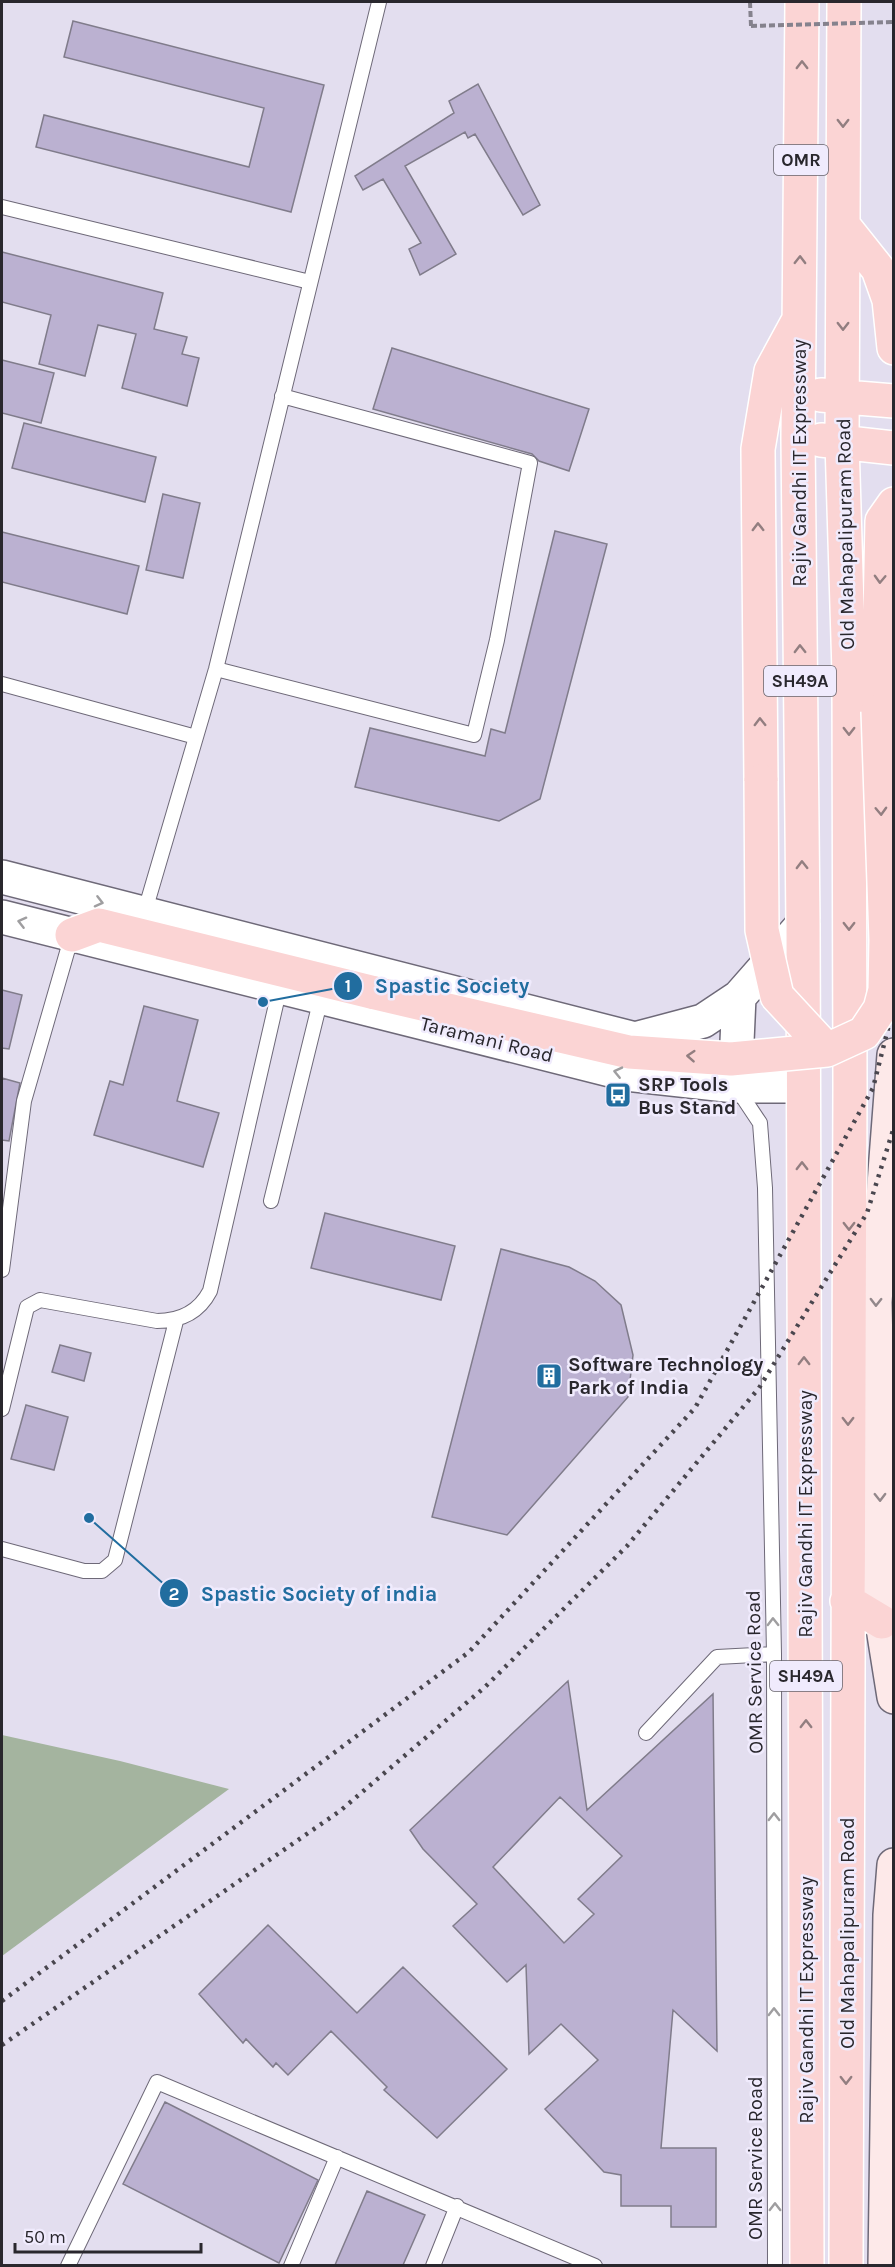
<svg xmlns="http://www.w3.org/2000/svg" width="895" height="2267" viewBox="0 0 895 2267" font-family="Karla,sans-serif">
  <rect width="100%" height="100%" fill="#e3deef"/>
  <path fill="#a4b49f" d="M2,1735l118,26 109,28 -227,167z"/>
  <path fill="#bbb1d1" stroke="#807c8b" stroke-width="1.5" fill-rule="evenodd" d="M73,21l251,64 -33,127 -255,-65 8,-32 205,52 15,-59 -200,-51z
    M478,84l62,121 -17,10 -48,-81 -7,4 -3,-6 -60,34 51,88 -36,21 -11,-26 12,-6 -38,-64 -20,11 -8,-14 99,-63 -5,-12z
    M2,252l161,41 -9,36 33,8 -5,17 17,4 -12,48 -65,-18 14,-54 -38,-9 -13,51 -46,-12 12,-49 -49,-13z
    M392,348l197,61 -20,62 -30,-10 -7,-7 -159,-45z
    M2,360l52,13 -13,50 -39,-10z
    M24,423l132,34 -11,45 -133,-34z
    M163,494l37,9 -17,75 -37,-8z
    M555,531l52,13 -67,255 -41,22 -144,-34 15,-59 115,28 6,-27 14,4z
    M2,532l137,34 -12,48 -125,-32z
    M2,990l20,5 -13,54 -7,-1z
    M144,1006l54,14 -21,81 42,12 -16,54 -109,-32 16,-54 13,4z
    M2,1078l18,5 -11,58 -7,-1z
    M325,1213l130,33 -14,54 -130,-32z
    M501,1249l68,18 26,14 26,24 12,50 -5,42 -121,138 -75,-18z
    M60,1345l31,8 -7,28 -32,-9z
    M26,1405l42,12 -14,53 -43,-11z
    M568,1681l19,129 126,-116 4,357 -44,-41 -12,138h55v79h-45v-21h-50v-31l-17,-3 -59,-63 53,-49 -37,-36 -32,30 -3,-89 -19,17 -54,-56 24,-22 -54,-55 -13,-19zM560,1797l62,59 -44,43 16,15 -30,29 -71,-76z
    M268,1925l89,88 46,-46 104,102 -70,69 -53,-48 3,-3 -56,-56 -43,44 -12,-12 -3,4 -27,-28 -3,4 -44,-49z
    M165,2102l153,78 -39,83 -156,-79z
    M367,2191l58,24 -22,50h-68z"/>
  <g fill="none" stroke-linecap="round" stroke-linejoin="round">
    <defs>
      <path id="service" d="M2,207l308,75
        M216,669l258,66 23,-95 33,-177 -248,-67
        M2,684l194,53
        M144,914l72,-245 163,-667
        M736,1087l24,36 5,65 9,466 1,612
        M271,1201l50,-203
        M2,1270l22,-169 48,-166
        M2,1409l25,-102 13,-7 117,21c24,0 42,-9 53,-30l70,-304
        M2,1549l82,22h18l13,-11 61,-239
        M646,1733l71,-76 57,-3
        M68,2266l89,-184 438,184
        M291,2266l46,-109
        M433,2266l24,-60"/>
      <path id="tertiary" d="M2,877l633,162 68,-18 36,-24 64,-73
        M2,917l624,157 109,12h67
        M735,1086l4,-89"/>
      <path id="secondary" d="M894,1055l-19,247 7,320 12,75
        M885,2266l5,-351 4,-50"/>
      <path id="primary" d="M802,2l-4,436 5,486 4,1342
        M844,2l-2,440 7,230 1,413 -4,1181
        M843,225l35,44 11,31 5,48
        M821,395l73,6
        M821,440l73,8
        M878,711l4,-190 12,-17
        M761,781l-3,-332 13,-78 26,-48
        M72,935l27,-10 276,68
        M847,1601l35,21"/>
    </defs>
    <use href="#service" stroke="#6e6978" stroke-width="16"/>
    <use href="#tertiary" stroke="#6e6978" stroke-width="36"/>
    <use href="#secondary" stroke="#6e6978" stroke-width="36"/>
    <use href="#primary" stroke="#fff" stroke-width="36"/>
    <path stroke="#85828d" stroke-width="4" stroke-dasharray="6 3" stroke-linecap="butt" d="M750,2l1,24"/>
    <use href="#service" stroke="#fff" stroke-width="14"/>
    <use href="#tertiary" stroke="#fff" stroke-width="33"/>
    <use href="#secondary" stroke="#fde9e9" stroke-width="33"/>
    <use href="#primary" stroke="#fbd4d4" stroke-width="33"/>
    <path stroke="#49464e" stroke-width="4.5" stroke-dasharray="3 6" stroke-linecap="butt" d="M2,2001l467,-349 226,-244 178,-320 21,-83
      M2,2045l338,-234 145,-124 142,-141 132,-158 108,-175 27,-86"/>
    <defs>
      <path id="primary-bridge" d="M761,781l1,149 15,66 50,54
        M375,993l254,59 102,7 96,-9 37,-17 16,-24 5,-19 1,-50 -8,-229"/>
    </defs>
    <use href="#primary-bridge" stroke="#fff" stroke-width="36" stroke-linecap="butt"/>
    <path stroke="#85828d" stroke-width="4" stroke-dasharray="6 3" stroke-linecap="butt" d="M751,26l143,-4"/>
    <use href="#primary-bridge" stroke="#fbd4d4" stroke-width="33"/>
  </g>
  <defs><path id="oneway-chevron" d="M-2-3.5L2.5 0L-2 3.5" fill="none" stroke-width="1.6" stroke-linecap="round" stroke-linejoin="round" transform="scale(1.5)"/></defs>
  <g stroke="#927e80">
    <use href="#oneway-chevron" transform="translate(802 65) rotate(-90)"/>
    <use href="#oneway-chevron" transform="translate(843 123) rotate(90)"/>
    <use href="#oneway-chevron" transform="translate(800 260) rotate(-89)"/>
    <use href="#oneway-chevron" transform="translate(843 326) rotate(90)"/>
    <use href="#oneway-chevron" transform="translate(758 527) rotate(-91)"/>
    <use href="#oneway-chevron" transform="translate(880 579) rotate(92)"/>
    <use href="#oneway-chevron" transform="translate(800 649) rotate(-91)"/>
    <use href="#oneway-chevron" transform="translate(760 722) rotate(-91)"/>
    <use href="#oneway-chevron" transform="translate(849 731) rotate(90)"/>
    <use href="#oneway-chevron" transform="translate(881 811) rotate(88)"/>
    <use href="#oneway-chevron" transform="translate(802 865) rotate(-91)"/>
    <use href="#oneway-chevron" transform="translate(849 926) rotate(90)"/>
    <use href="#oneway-chevron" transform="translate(691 1056) rotate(-176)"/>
    <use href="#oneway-chevron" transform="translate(802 1166) rotate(-90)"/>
    <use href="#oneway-chevron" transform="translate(849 1226) rotate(90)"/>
    <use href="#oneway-chevron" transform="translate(804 1361) rotate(-90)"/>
    <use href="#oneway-chevron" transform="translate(848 1421) rotate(90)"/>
    <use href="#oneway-chevron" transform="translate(806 1724) rotate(-90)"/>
    <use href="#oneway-chevron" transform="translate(846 2080) rotate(90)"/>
  </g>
  <g stroke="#9f9ea0">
    <use href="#oneway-chevron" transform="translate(99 902) rotate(14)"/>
    <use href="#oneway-chevron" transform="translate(22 922) rotate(-166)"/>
    <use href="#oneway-chevron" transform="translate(618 1072) rotate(-167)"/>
    <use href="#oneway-chevron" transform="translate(773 1622) rotate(-91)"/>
    <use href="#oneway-chevron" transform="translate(774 1817) rotate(-90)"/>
    <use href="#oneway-chevron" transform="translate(774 2012) rotate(-90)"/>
    <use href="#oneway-chevron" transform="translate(775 2207) rotate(-90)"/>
  </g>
  <g stroke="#93888b">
    <use href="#oneway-chevron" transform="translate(876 1302) rotate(91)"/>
    <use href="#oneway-chevron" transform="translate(880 1497) rotate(89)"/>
  </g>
  <defs>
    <symbol id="bus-square" viewBox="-11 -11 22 22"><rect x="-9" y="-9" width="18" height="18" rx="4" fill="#216d9f" stroke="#f0ebfd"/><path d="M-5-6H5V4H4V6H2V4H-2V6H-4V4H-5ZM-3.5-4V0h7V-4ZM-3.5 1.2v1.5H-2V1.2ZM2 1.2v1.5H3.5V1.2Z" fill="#fff"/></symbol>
    <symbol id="building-square" viewBox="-11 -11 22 22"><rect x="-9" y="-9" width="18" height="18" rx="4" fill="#216d9f" stroke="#f0ebfd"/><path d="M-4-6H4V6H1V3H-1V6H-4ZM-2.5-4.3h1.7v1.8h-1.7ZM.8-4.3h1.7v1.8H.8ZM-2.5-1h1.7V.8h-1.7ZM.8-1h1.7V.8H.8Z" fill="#fff"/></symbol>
  </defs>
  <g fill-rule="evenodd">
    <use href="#bus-square" x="603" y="1080" width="30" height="30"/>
    <use href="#building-square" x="534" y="1361" width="30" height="30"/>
  </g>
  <g text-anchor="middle" stroke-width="5" stroke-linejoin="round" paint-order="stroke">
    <g fill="#f0ebfd" stroke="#65626b" stroke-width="1.5">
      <rect x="774" y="145" width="54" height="30" rx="4.5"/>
      <rect x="764" y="666" width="72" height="30" rx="4.5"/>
      <rect x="770" y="1661" width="72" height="30" rx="4.5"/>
    </g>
    <g font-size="18" font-weight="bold" fill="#29272d">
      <text x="801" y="166">OMR</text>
      <text x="800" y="687">SH49A</text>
      <text x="806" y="1682">SH49A</text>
    </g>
    <g font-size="20" fill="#29272d" stroke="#f0ebfd">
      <text transform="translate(799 463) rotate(-90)" y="7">Rajiv Gandhi IT Expressway</text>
      <text transform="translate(845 534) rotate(-91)" y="7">Old Mahapalipuram Road</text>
      <text transform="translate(487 1039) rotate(14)" y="7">Taramani Road</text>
      <text transform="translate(805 1514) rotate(-90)" y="7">Rajiv Gandhi IT Expressway</text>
      <text transform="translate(754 1672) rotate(-91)" y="7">OMR Service Road</text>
      <text transform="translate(847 1933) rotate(-90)" y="7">Old Mahapalipuram Road</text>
      <text transform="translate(806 2000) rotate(-90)" y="7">Rajiv Gandhi IT Expressway</text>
      <text transform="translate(755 2158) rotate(-90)" y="7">OMR Service Road</text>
    </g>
    <g font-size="20" font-weight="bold" fill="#29272d" stroke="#f0ebfd" text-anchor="start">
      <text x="638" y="1091">SRP Tools<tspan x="638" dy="23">Bus Stand</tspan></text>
      <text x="568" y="1371">Software Technology<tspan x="568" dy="23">Park of India</tspan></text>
    </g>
  </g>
  <path fill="none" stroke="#216d9f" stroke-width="2" d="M263 1002L348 986M89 1518L174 1593"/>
  <g fill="#216d9f" stroke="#f0ebfd" stroke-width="2">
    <circle cx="263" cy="1002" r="6"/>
    <circle cx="89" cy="1518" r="6"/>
    <circle cx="348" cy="986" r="15"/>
    <circle cx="174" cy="1593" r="15"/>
  </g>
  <g font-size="18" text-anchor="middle" font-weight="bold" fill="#fff">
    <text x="348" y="992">1</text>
    <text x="174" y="1600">2</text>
  </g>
  <g font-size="21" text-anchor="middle" font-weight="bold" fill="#216d9f" stroke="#f0ebfd" stroke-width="5" stroke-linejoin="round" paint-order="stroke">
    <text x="452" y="993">Spastic Society</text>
    <text x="319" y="1601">Spastic Society of india</text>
  </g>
  <rect width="895" height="2267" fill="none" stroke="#29272d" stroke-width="6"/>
  <path d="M15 2243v9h186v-9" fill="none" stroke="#29272d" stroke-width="3"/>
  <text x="24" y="2243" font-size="18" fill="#29272d" stroke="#f0ebfd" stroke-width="4.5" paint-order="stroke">50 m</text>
</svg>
